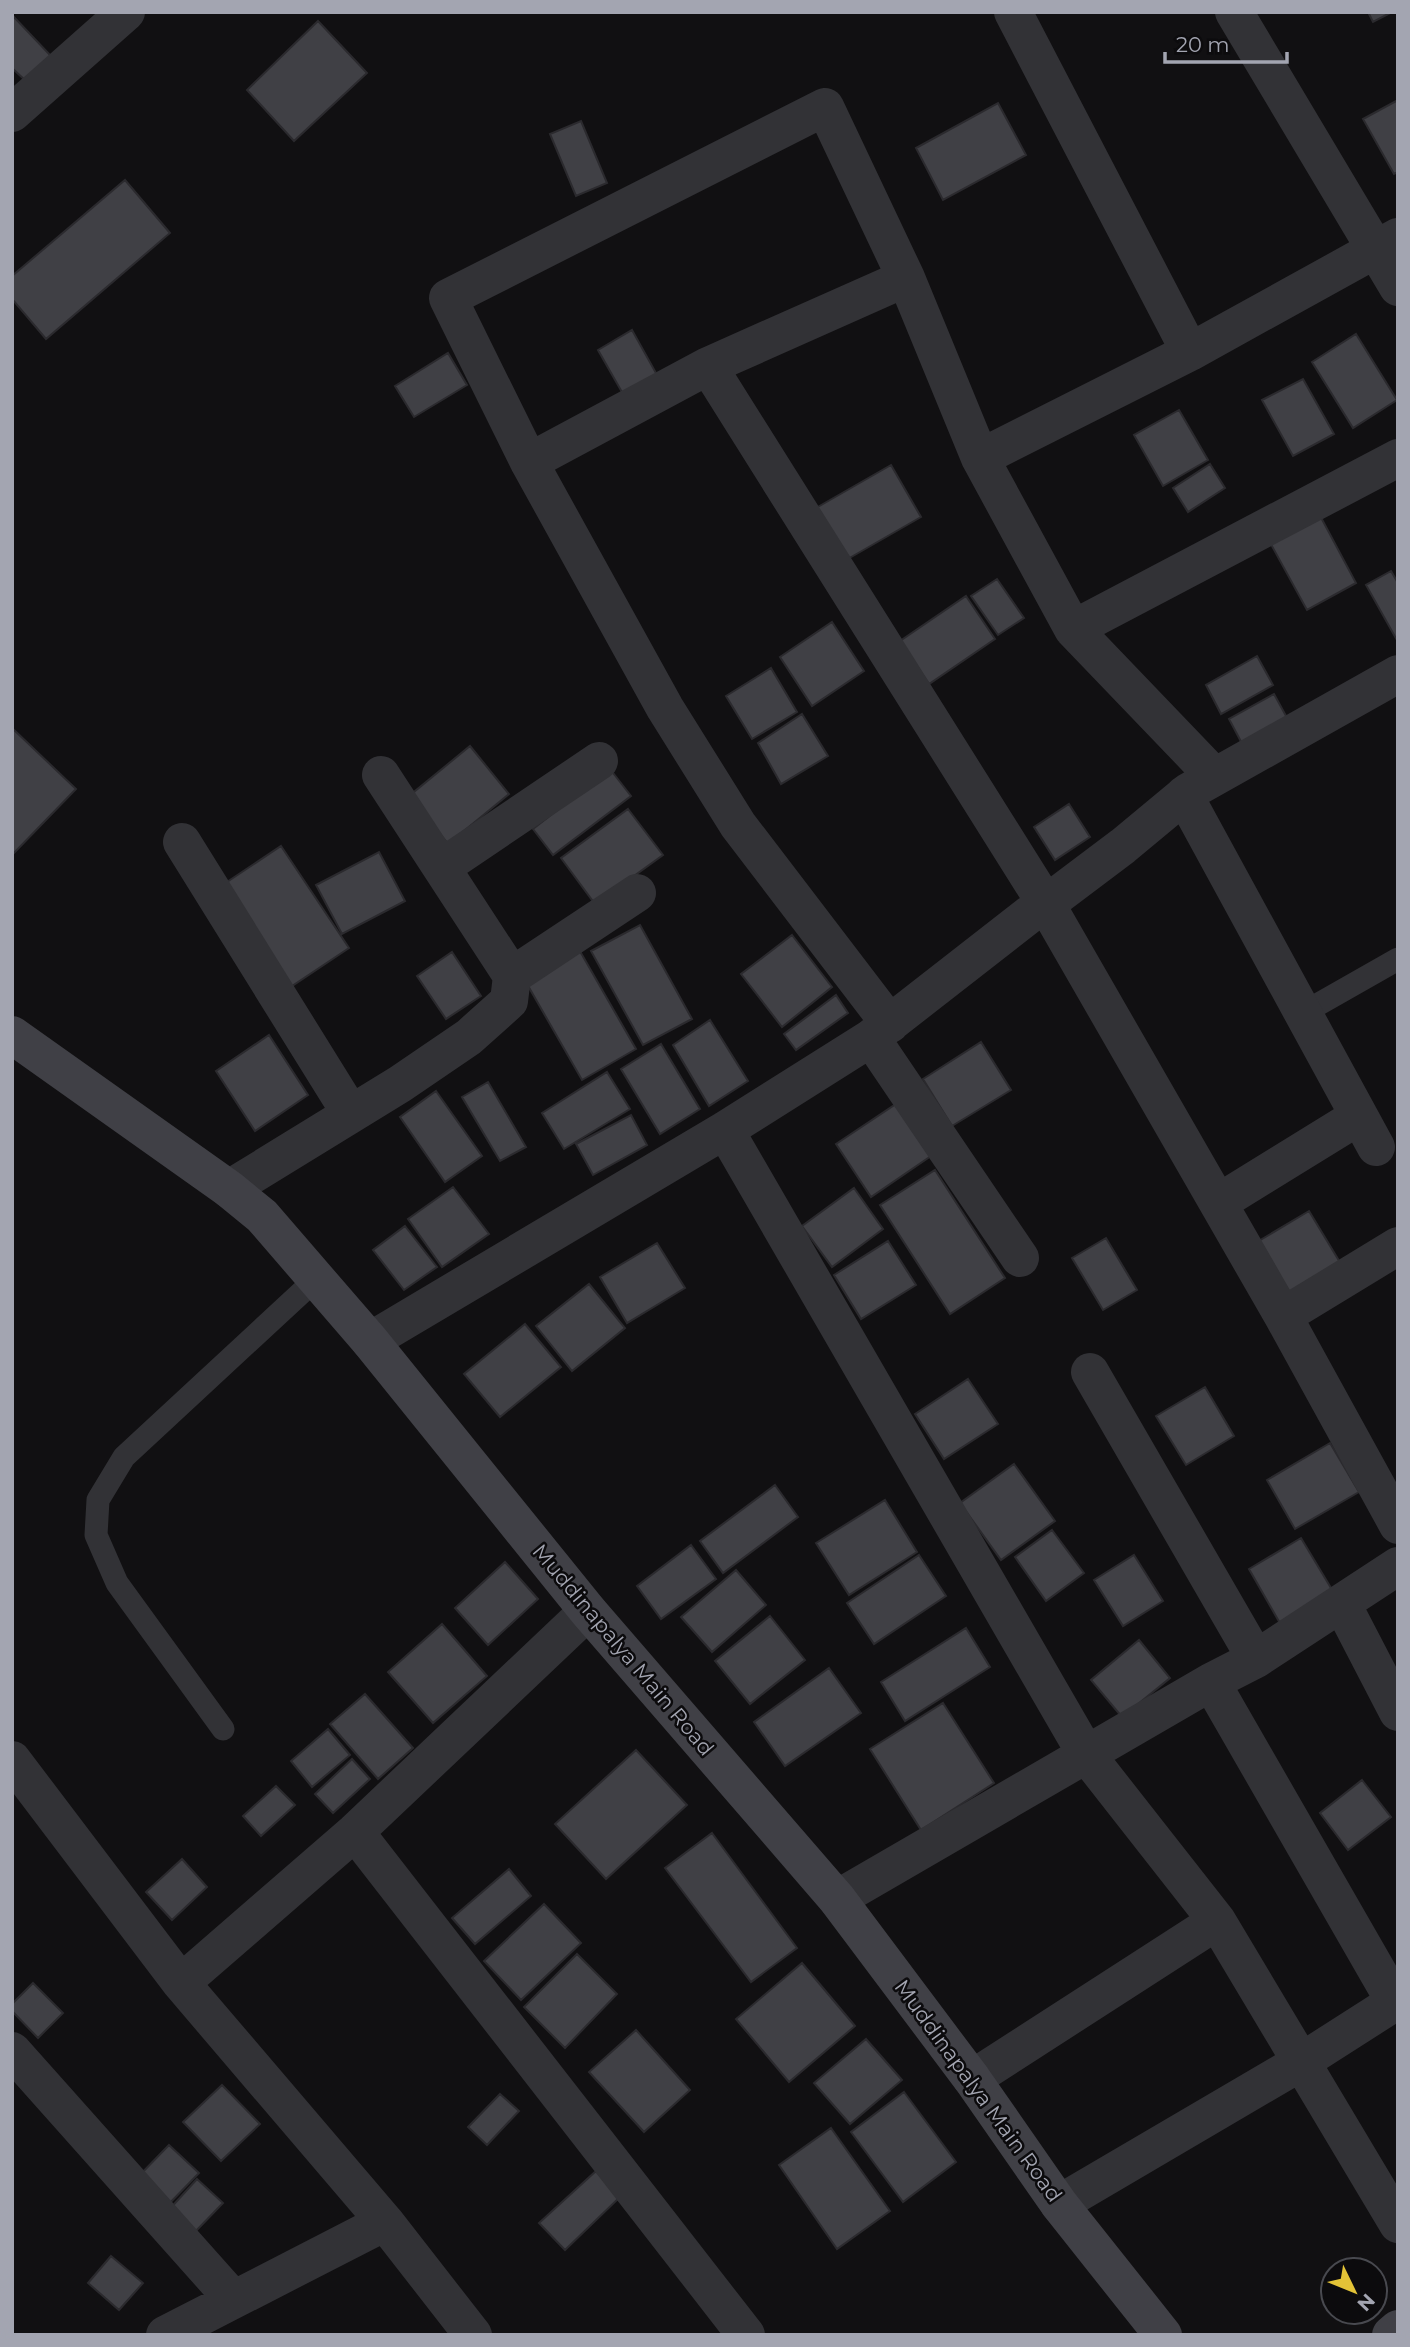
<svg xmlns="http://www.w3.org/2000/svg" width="1410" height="2347" viewBox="0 0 1410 2347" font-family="Montserrat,sans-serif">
  <rect width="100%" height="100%" fill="#111012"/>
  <path fill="#404045" stroke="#2b2a2e" stroke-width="2" d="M1368,12h24l-19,10z
    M12,15l39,41 -24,26 -15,-14z
    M318,21l49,52 -73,68 -47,-51z
    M1398,100v72l-4,2 -31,-55z
    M998,103l28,52 -83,45 -27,-52z
    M581,121l26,62 -31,13 -26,-62z
    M125,180l45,53 -124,106 -34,-40v-23z
    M632,330l29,52 -34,19 -29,-51z
    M1356,334l41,66 -44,28 -41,-66z
    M448,353l19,32 -53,32 -19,-31z
    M1303,379l31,55 -41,22 -31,-56z
    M1179,410l29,50 -45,26 -29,-51z
    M1210,464l15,24 -37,24 -15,-24z
    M891,465l30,52 -75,43 -30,-52z
    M1317,510l39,73 -49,27 -40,-73z
    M1391,571l7,12v59l-32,-57z
    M997,579l27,39 -26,17 -27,-39z
    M966,596l29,43 -66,45 -29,-43z
    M832,622l32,49 -52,35 -32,-49z
    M1257,656l16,29 -52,29 -15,-29z
    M771,668l26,44 -45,27 -26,-43z
    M1274,694l17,31 -45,26 -17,-32z
    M802,714l26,42 -47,28 -23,-41z
    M12,728l64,61 -64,66z
    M470,746l39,48 -61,50 -39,-48z
    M610,769l21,27 -78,59 -20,-26z
    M1069,804l21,33 -35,23 -21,-33z
    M628,809l35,46 -68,49 -34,-46z
    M281,846l68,102 -63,42 -68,-102z
    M379,852l26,49 -63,33 -26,-49z
    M640,925l52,94 -49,26 -52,-94z
    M792,935l40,52 -50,40 -41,-53z
    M577,946l59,103 -54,31 -59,-103z
    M452,952l29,44 -35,23 -29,-43z
    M836,995l12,18 -52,37 -12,-16z
    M710,1020l38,61 -39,25 -36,-61z
    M269,1035l39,60 -53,36 -39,-60z
    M981,1042l30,48 -59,36 -29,-47z
    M661,1044l39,65 -40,25 -39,-65z
    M607,1072l23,37 -66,40 -22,-36z
    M488,1082l38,65 -26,14 -38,-64z
    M436,1091l46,65 -37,26 -45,-65z
    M896,1104l35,52 -60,41 -35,-53z
    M631,1115l16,30 -54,30 -17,-31z
    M935,1170l70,108 -55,36 -70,-109z
    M453,1187l36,47 -47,33 -34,-48z
    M854,1188l29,41 -51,38 -30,-41z
    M1309,1211l35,58 -52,32 -35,-59z
    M405,1226l32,41 -33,23 -31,-40z
    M1106,1238l31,52 -34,20 -31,-52z
    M888,1241l28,44 -55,34 -27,-44z
    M657,1243l28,45 -58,35 -27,-46z
    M589,1284l36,44 -53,43 -36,-45z
    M525,1324l36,43 -61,50 -36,-43z
    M968,1379l30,45 -54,35 -29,-45z
    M1205,1387l29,49 -48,29 -30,-49z
    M1330,1443l29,49 -64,37 -28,-49z
    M1014,1464l41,57 -54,39 -41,-57z
    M775,1485l23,32 -75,56 -23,-32z
    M885,1500l32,52 -68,43 -33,-52z
    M1052,1530l32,43 -38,28 -31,-44z
    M1301,1538l33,55 -53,32 -32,-56z
    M691,1545l25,34 -55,40 -24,-33z
    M919,1555l27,41 -72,48 -27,-41z
    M1134,1555l29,46 -40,25 -29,-46z
    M505,1562l33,37 -50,46 -33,-37z
    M736,1570l30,35 -54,47 -31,-35z
    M770,1616l35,44 -55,44 -35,-43z
    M442,1624l45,52 -54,47 -45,-51z
    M966,1628l24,39 -85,54 -24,-39z
    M1139,1640l31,38 -48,39 -31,-37z
    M829,1668l32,45 -76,53 -31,-44z
    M365,1694l48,54 -35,31 -48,-55z
    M943,1703l51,80 -73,47 -51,-81z
    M328,1729l22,26 -38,32 -21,-26z
    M636,1750l51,55 -81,74 -51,-55z
    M352,1759l18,20 -37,34 -18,-19z
    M1362,1780l29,37 -43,33 -28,-37z
    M276,1786l19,19 -34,31 -18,-20z
    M712,1833l85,115 -46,34 -86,-114z
    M182,1859l25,28 -35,33 -26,-28z
    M509,1869l22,27 -56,48 -23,-26z
    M544,1904l37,39 -60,57 -37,-39z
    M577,1954l40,40 -52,54 -41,-41z
    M802,1963l53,63 -66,56 -53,-63z
    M33,1983l30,30 -25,25 -26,-27v-7z
    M636,2030l54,60 -46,42 -55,-60z
    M866,2039l36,41 -52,44 -36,-41z
    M222,2085l38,39 -39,37 -38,-39z
    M904,2092l52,70 -53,40 -52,-70z
    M500,2094l19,17 -32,34 -19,-18z
    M831,2128l59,83 -53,38 -58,-84z
    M169,2145l30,28 -38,39 -29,-29z
    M596,2171l24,26 -55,53 -26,-27z
    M197,2179l26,24 -32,33 -25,-23z
    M111,2256l32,27 -24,27 -31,-27z"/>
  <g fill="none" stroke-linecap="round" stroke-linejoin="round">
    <path stroke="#323236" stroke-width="23" d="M1303,1013l95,-54
      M223,1729l-106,-146 -21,-48 2,-35 26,-43 191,-177"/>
    <path stroke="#323236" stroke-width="38" d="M1013,12l177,340
      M1234,12l164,275
      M12,113l114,-101
      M708,366l338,538 237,412 115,209
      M980,458l210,-106 208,-115
      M529,462l179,-96 198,-88
      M1073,629l325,-171
      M381,775l131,201
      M1184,795l192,352
      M182,842l169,272
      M442,867l157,-106
      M890,1024l-152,-199 -73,-117 -136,-246 -81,-164 377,-191 81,171 74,180 93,171 141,147
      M871,1038l149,220
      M725,1130l361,624 131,167 181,303
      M229,1189l171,-105 69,-47 40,-36 3,-25 125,-83
      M1218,1203l141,-87
      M1283,1316l115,-70
      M370,1341l355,-211 146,-92 159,-124 16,-10 77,-58 65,-54 210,-118
      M1090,1372l166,287
      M1342,1604l56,108
      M1211,1682l184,320
      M12,1760l169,223
      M355,1832l391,503
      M837,1899l374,-217 45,-23 142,-93
      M12,2051l221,248
      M972,2079l245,-158
      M1059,2204l242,-142 97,-62
      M165,2335l220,-113
      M473,2335l-88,-113 -204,-239 174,-151 233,-221"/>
    <path stroke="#404046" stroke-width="38" d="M12,1035l217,154 33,27 108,125 218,270 249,288 135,180 87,125 104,131
      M1391,2335l7,-6"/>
  </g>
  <g text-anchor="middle" stroke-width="5" stroke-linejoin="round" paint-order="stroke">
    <g font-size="21" fill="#a3a5b1" stroke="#0c0b0d">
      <text transform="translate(623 1650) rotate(50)" y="7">Muddinapalya Main Road</text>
      <text transform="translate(978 2091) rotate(54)" y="7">Muddinapalya Main Road</text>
    </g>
  </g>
  <rect width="1410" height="2347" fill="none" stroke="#a3a5b1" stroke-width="28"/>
  <g transform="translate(1354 2291) rotate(133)"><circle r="33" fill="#0c0b0d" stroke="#48494f" stroke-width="2"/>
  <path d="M0-5L12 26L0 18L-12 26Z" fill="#e3c337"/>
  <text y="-10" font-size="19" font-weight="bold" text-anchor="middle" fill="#a3a5b1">N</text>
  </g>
  <path d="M1165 52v10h122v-10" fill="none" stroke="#a3a5b1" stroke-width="3.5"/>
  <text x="1176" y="52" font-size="21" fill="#a3a5b1" stroke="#0c0b0d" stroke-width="5" paint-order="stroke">20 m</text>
</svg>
